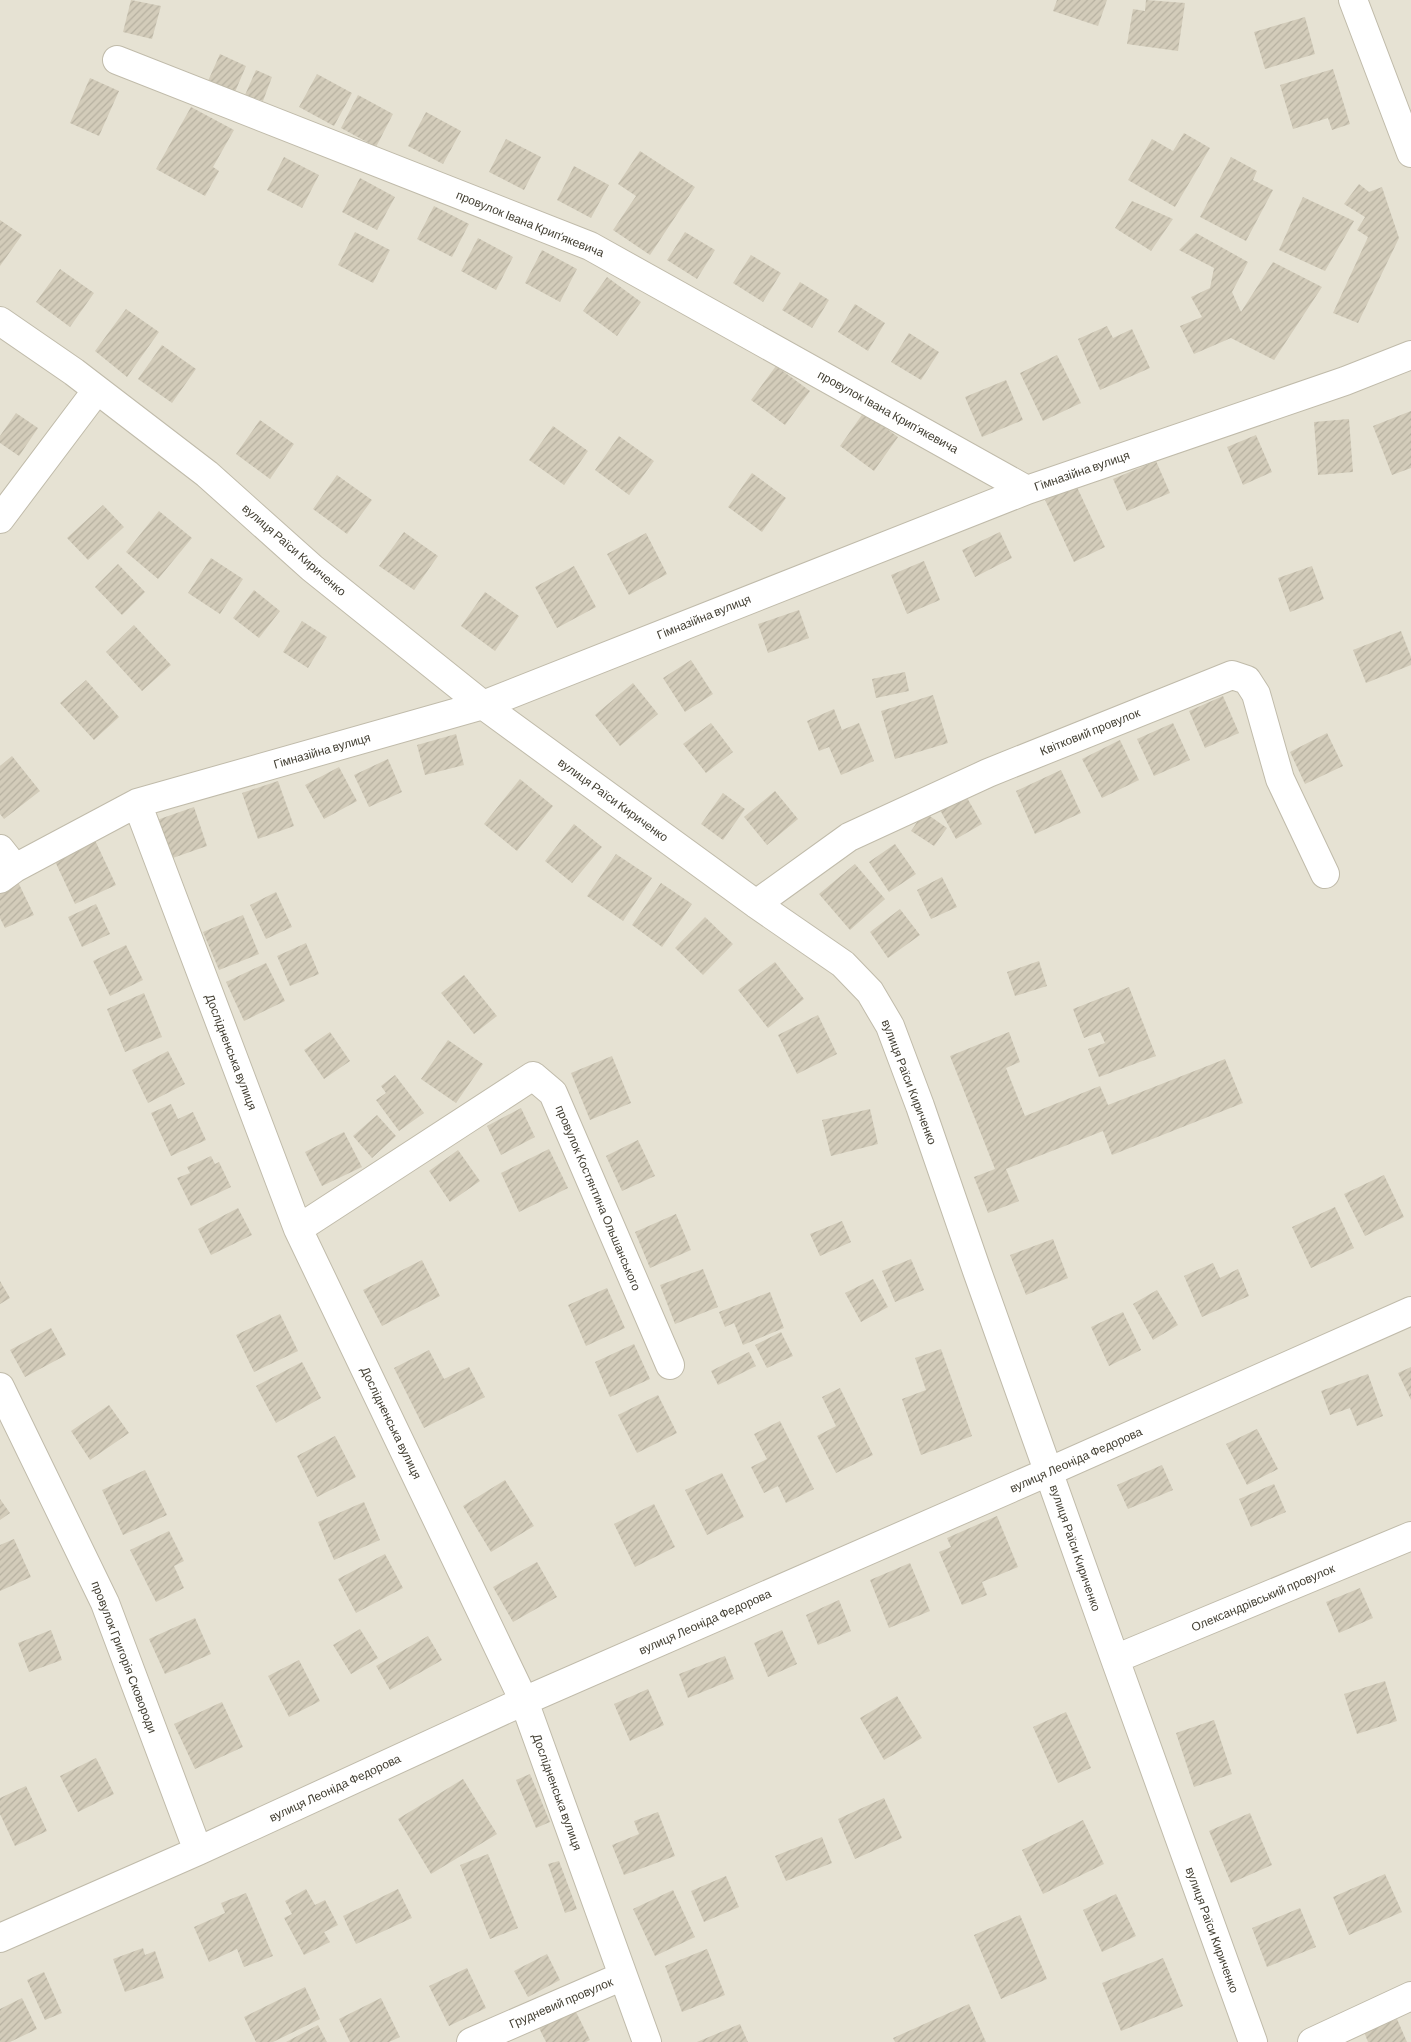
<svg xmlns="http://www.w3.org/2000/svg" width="1411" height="2042" viewBox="0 0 1411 2042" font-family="Barlow,sans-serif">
  <defs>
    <pattern id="building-hatch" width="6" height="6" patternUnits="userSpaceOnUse" patternTransform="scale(1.25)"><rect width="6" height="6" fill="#d3ccba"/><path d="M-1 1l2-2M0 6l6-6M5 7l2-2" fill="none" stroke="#b6b0a0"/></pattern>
  </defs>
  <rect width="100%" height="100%" fill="#f2efe4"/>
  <path fill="#e6e2d3" d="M0,0h1411v2042h-1411z"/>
  <path fill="url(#building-hatch)" d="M131,0l30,6 -9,33 -29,-7z
    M1057,0h50l-9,26 -45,-15z
    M1146,0l39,3 -7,48 -51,-7 6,-35 12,2z
    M1305,17l10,37 -50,15 -11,-37z
    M220,54l26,12 -11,26 -27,-11z
    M1333,69l17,55 -18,6 -4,-12 -35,11 -13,-44z
    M256,70l16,7 -9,24 -18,-6z
    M317,74l35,19 -18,33 -35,-19z
    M90,78l29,13 -20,45 -29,-13z
    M358,95l35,19 -17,33 -35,-19z
    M191,107l43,23 -21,37 6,4 -14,25 -49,-27z
    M426,112l35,19 -18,33 -35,-18z
    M1184,133l26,15 -35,59 -47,-27 24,-41 21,12z
    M506,139l35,18 -17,33 -35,-18z
    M640,151l55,36 -45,68 -37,-25 23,-34 -18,-12z
    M284,157l35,18 -17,33 -35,-18z
    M1231,157l26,14 -4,9 20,10 -27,51 -46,-24z
    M574,166l35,19 -18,33 -34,-18z
    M360,178l35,19 -18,33 -35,-18z
    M1359,184l10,8 13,-5 17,51 -41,85 -25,-10 35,-76 -11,-7 8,-13 -21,-13z
    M1303,197l51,24 -29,50 -46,-21z
    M1132,201l41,18 -22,32 -36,-23z
    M434,206l35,18 -17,33 -35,-18z
    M0,220l22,15 -22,31z
    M355,232l35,18 -17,33 -35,-18z
    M685,232l30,18 -18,29 -30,-19z
    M1196,233l52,29 -16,30 9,20 32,-50 49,25 -48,73 -43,-22 -37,16 -14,-28 22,-9 -11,-20 19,-9 4,-20 -35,-18z
    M478,238l35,19 -17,33 -35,-19z
    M542,250l35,19 -17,33 -35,-19z
    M751,255l30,18 -18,29 -30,-19z
    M60,269l34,24 -24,34 -34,-25z
    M607,277l34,25 -24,34 -34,-25z
    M800,282l29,18 -17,28 -30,-18z
    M855,304l30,19 -17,28 -30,-19z
    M126,309l33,23 -32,45 -32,-26z
    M1107,326l6,12 19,-9 18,39 -50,22 -22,-51z
    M909,333l30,19 -18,28 -30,-18z
    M162,345l34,24 -24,34 -34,-24z
    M1057,355l24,48 -38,18 -23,-48z
    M776,366l34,25 -25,34 -34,-25z
    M1006,380l17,40 -41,17 -17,-40z
    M1411,411v57l-19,7 -19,-49z
    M864,412l34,25 -24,34 -34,-25z
    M16,413l22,15 -19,28 -19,-13v-7z
    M1349,419l4,53 -35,3 -4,-53z
    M260,420l34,24 -24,35 -34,-25z
    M553,426l35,25 -24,34 -35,-25z
    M1256,435l16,37 -29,13 -16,-38z
    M619,436l35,25 -25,34 -34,-25z
    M1156,461l14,32 -43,18 -14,-32z
    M752,473l34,25 -24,34 -34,-25z
    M337,475l35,25 -25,34 -34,-25z
    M1076,485l29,62 -31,15 -29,-62z
    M103,505l21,22 -36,33 -21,-22z
    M159,511l33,27 -34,41 -32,-27z
    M404,532l34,24 -24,34 -35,-24z
    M1000,532l12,26 -37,19 -13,-27z
    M646,533l21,41 -38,21 -22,-41z
    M211,558l32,21 -23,35 -32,-21z
    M924,561l16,39 -33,14 -16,-39z
    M118,564l27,28 -23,23 -27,-28z
    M574,566l22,41 -39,21 -22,-41z
    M1312,566l12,33 -34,13 -12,-34z
    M254,590l26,21 -21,27 -26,-20z
    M485,592l34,24 -24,35 -34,-25z
    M799,610l10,28 -41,15 -10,-29z
    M302,621l25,16 -19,31 -25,-16z
    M134,625l37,40 -29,26 -36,-39z
    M1401,631l10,26v8l-45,18 -13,-33z
    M691,660l22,34 -28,18 -22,-34z
    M905,672l4,19 -33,7 -4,-19z
    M86,680l33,37 -25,23 -34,-37z
    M633,683l25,31 -38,32 -25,-31z
    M933,695l15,48 -53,16 -14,-48z
    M1223,696l16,37 -34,15 -16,-37z
    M834,709l8,21 17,-7 15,38 -33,14 -12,-28 -10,4 -12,-30z
    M711,723l22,29 -27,21 -23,-29z
    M1173,723l17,37 -36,16 -17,-37z
    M1327,733l16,33 -38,18 -15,-32z
    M456,734l8,31 -39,10 -8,-30z
    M1120,740l19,40 -37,18 -20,-39z
    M12,756l28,35 -36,28 -4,-5v-48z
    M388,759l14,33 -33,15 -15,-32z
    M339,767l18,34 -33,18 -19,-34z
    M1061,770l20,43 -46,21 -19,-43z
    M520,779l33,27 -36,45 -33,-27z
    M278,781l16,45 -36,13 -16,-46z
    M775,791l23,28 -31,26 -23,-28z
    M723,793l22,16 -22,31 -22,-16z
    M966,796l16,28 -26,15 -16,-29z
    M194,807l13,39 -40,14 -13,-39z
    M924,812l23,16 -13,18 -23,-15z
    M574,824l28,23 -30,36 -27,-22z
    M93,836l23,49 -41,19 -23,-49z
    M895,844l21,30 -27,18 -20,-30z
    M616,854l36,24 -29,43 -36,-25z
    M855,864l30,35 -35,31 -31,-36z
    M942,877l15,30 -26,12 -14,-29z
    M18,882l16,33 -29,13 -5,-10v-28z
    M661,883l31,21 -30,43 -30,-22z
    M276,892l16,35 -26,12 -16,-34z
    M96,904l14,30 -28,13 -14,-30z
    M900,909l20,26 -32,23 -18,-26z
    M243,915l16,39 -40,16 -16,-38z
    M705,917l28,27 -30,31 -28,-27z
    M306,943l13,31 -29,12 -13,-30z
    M126,945l17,35 -33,16 -17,-35z
    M1039,961l8,25 -32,10 -8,-24z
    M775,962l29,37 -36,29 -30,-38z
    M266,963l19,38 -41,20 -18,-39z
    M464,975l33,41 -23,18 -33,-41z
    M1129,987l27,69 -57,21 -11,-28 17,-6 -5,-11 -16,6 -11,-29z
    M144,993l18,44 -37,15 -18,-43z
    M818,1015l19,39 -40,20 -19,-39z
    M330,1032l20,29 -26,18 -20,-29z
    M1009,1032l11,30 -14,6 19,48 75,-30 8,19 117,-46 18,44 -131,52 -9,-24 -97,38 13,32 -31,12 -14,-36 21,-8 -45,-113z
    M448,1040l35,24 -27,39 -35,-24z
    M168,1051l17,33 -37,19 -16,-33z
    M612,1056l19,47 -41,17 -19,-47z
    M395,1075l29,38 -25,18 -23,-31 10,-7 -5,-7z
    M171,1104l7,15 15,-7 13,28 -35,16 -20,-43z
    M521,1108l14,29 -34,18 -14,-29z
    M870,1109l8,35 -47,12 -9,-36z
    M377,1115l19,21 -24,22 -19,-22z
    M344,1132l18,35 -40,19 -17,-34z
    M638,1140l17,36 -33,15 -16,-35z
    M549,1149l19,39 -49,24 -18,-39z
    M458,1150l22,31 -30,21 -21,-31z
    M211,1156l4,8 4,-2 12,25 -40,19 -14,-28 13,-5 -3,-6z
    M1384,1175l20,42 -39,19 -21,-42z
    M1335,1207l19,41 -43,20 -19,-41z
    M238,1208l14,27 -41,20 -13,-26z
    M676,1214l15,36 -41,18 -15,-36z
    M842,1221l9,21 -31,14 -10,-22z
    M1053,1239l15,39 -42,17 -16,-40z
    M911,1259l13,31 -29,12 -13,-31z
    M422,1260l18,36 -58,30 -19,-36z
    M1213,1263l7,15 18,-9 11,27 -47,21 -18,-41z
    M703,1269l15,38 -43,17 -15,-39z
    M873,1279l15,28 -27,15 -16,-29z
    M0,1281l10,17 -10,6z
    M607,1288l18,40 -39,18 -18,-41z
    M1157,1290l21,35 -25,15 -20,-36z
    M770,1292l14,36 -41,17 -9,-22 -9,4 -6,-15z
    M1123,1312l18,38 -32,16 -18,-39z
    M280,1314l18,37 -44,21 -18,-37z
    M51,1328l15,27 -41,22 -15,-27z
    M781,1332l12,24 -26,12 -12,-23z
    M634,1344l16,35 -40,18 -15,-35z
    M941,1349l31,87 -51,19 -19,-56 24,-9 -11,-32z
    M429,1350l15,29 25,-12 16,30 -61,31 -30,-60z
    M749,1352l7,14 -38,19 -7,-14z
    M302,1362l19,36 -45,25 -20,-37z
    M1411,1367v33l-13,-27z
    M1368,1374l15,42 -26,10 -7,-18 -20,7 -9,-24z
    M840,1388l33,67 -37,18 -19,-37 19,-10 -14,-29z
    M658,1395l19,38 -40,20 -19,-38z
    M109,1405l20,28 -39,27 -19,-29z
    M780,1421l34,68 -28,14 -8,-17 -14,7 -13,-26 16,-8 -13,-25z
    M1257,1429l21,40 -31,16 -21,-41z
    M335,1436l21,41 -39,20 -20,-41z
    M1162,1465l11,25 -45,19 -11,-24z
    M145,1470l22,45 -44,20 -21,-45z
    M722,1473l22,44 -37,18 -22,-45z
    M505,1480l29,46 -43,26 -28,-46z
    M1274,1484l12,28 -35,15 -12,-28z
    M0,1499l10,14 -10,7z
    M364,1502l16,38 -46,20 -16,-38z
    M654,1504l21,43 -40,20 -21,-43z
    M997,1516l21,51 -36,15 5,13 -25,10 -23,-53 12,-5 -4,-9z
    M169,1531l15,30 -10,5 10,22 -28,14 -26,-52z
    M14,1539l17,38 -31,14v-46z
    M385,1554l18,34 -47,25 -18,-34z
    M537,1562l20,35 -44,25 -20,-35z
    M910,1563l20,48 -41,17 -19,-48z
    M1360,1588l13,30 -34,15 -13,-31z
    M839,1600l12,31 -33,14 -12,-30z
    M195,1618l16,36 -46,20 -16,-35z
    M360,1629l18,29 -27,16 -18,-29z
    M51,1630l11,30 -33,12 -11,-29z
    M782,1630l15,34 -29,13 -14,-34z
    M428,1636l14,24 -52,30 -14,-24z
    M725,1656l9,23 -46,19 -9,-24z
    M299,1660l21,41 -31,16 -21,-41z
    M1385,1681l12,40 -40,13 -13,-40z
    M648,1689l16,36 -34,16 -16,-37z
    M897,1696l25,42 -38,22 -24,-42z
    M222,1702l21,45 -48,22 -21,-45z
    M1066,1712l25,56 -33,15 -25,-56z
    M1214,1720l18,54 -38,13 -18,-54z
    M96,1758l18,36 -36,18 -18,-36z
    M530,1774l20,48 -14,6 -20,-48z
    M463,1779l34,55 -66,40 -33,-55z
    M26,1786l21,45 -32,15 -15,-32v-16z
    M884,1798l18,40 -47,21 -17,-40z
    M658,1812l17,44 -51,19 -12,-30 27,-11 -5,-13z
    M1250,1813l22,52 -41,18 -22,-52z
    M1083,1820l21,44 -61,30 -21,-44z
    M822,1837l10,26 -46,18 -11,-25z
    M488,1854l30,74 -28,11 -30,-74z
    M559,1861l18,48 -12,4 -17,-49z
    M1385,1874l17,38 -53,23 -16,-38z
    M726,1876l13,31 -35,15 -13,-31z
    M306,1889l9,16 10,-5 13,25 -14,7 6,10 -26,13 -20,-37 8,-4 -7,-13z
    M398,1889l14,29 -56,26 -13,-28z
    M673,1890l22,47 -40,19 -22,-47z
    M246,1893l27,63 -29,11 -7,-18 -28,13 -15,-35 31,-14 -4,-10z
    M1116,1894l20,42 -34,16 -19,-42z
    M1300,1908l16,39 -49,20 -15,-39z
    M1020,1915l27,64 -46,20 -27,-64z
    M143,1948l2,7 10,-4 9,27 -39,14 -12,-33z
    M707,1949l18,46 -43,17 -17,-46z
    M547,1954l13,26 -32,17 -14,-26z
    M1163,1958l20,48 -62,25 -19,-48z
    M467,1968l19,40 -37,18 -20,-40z
    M44,1972l18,41 -17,7 -18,-40z
    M305,1987l15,32 -47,23h-17l-12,-25z
    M22,1998l15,31 -27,13h-10v-33z
    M381,1998l19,39 -11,5h-39l-11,-23z
    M969,2004l17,38h-91l-2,-4z
    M573,2006l17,34 -4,2h-40l-9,-18z
    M1397,2019l10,23h-39l-4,-10z
    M740,2024l8,18h-51z
    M318,2025l9,17h-41z"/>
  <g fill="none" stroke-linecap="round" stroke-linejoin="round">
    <defs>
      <path id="minor" d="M1353,0l58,153
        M117,60l473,186 437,244
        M0,321l74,51 133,102 105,94 171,137 273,199 87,60 27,28 20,34 30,80 57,165 138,388 138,383
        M0,519l97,-129
        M137,803l161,426 226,472 123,341
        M0,849l15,19
        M0,879l15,-11 122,-65 346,-98 544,-215 318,-109 66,-26
        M756,904l93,-67 139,-64 244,-98 15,5 9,14 24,85 45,95
        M298,1229l235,-153 20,17 117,272
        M0,1387l105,216 93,248
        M1115,1659l296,-123
        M0,1938l198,-87 326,-150 524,-229 363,-161
        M471,2042l152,-66
        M1312,2042l99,-46"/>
    </defs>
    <use href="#minor" stroke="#c0bbaa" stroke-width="30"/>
    <use href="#minor" stroke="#fff" stroke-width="28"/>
  </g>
  <g text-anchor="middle" stroke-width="4" stroke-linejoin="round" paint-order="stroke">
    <g font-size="12" fill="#444034" stroke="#fff">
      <text transform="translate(530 224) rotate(22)" y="4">провулок Івана Крипʼякевича</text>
      <text transform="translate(888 412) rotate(29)" y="4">провулок Івана Крипʼякевича</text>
      <text transform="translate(1082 471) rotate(-19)" y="4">Гімназійна вулиця</text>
      <text transform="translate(294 550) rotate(41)" y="4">вулиця Раїси Кириченко</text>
      <text transform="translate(704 617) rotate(-22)" y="4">Гімназійна вулиця</text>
      <text transform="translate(1090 732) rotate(-22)" y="4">Квітковий провулок</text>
      <text transform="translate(322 751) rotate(-16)" y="4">Гімназійна вулиця</text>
      <text transform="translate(613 800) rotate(36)" y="4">вулиця Раїси Кириченко</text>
      <text transform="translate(231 1052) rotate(69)" y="4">Дослідненська вулиця</text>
      <text transform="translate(909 1082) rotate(69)" y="4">вулиця Раїси Кириченко</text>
      <text transform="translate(598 1198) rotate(67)" y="4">провулок Костянтина Ольшанського</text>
      <text transform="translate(391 1423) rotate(64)" y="4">Дослідненська вулиця</text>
      <text transform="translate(1076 1460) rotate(-24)" y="4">вулиця Леоніда Федорова</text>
      <text transform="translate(1075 1548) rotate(71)" y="4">вулиця Раїси Кириченко</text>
      <text transform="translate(1263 1598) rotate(-23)" y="4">Олександрівський провулок</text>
      <text transform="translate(705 1622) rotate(-24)" y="4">вулиця Леоніда Федорова</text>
      <text transform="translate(124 1657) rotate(69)" y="4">провулок Григорія Сковороди</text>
      <text transform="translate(335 1788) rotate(-25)" y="4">вулиця Леоніда Федорова</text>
      <text transform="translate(557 1792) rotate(70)" y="4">Дослідненська вулиця</text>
      <text transform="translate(1212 1930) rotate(70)" y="4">вулиця Раїси Кириченко</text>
      <text transform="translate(561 2003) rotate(-23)" y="4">Грудневий провулок</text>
    </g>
  </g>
</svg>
